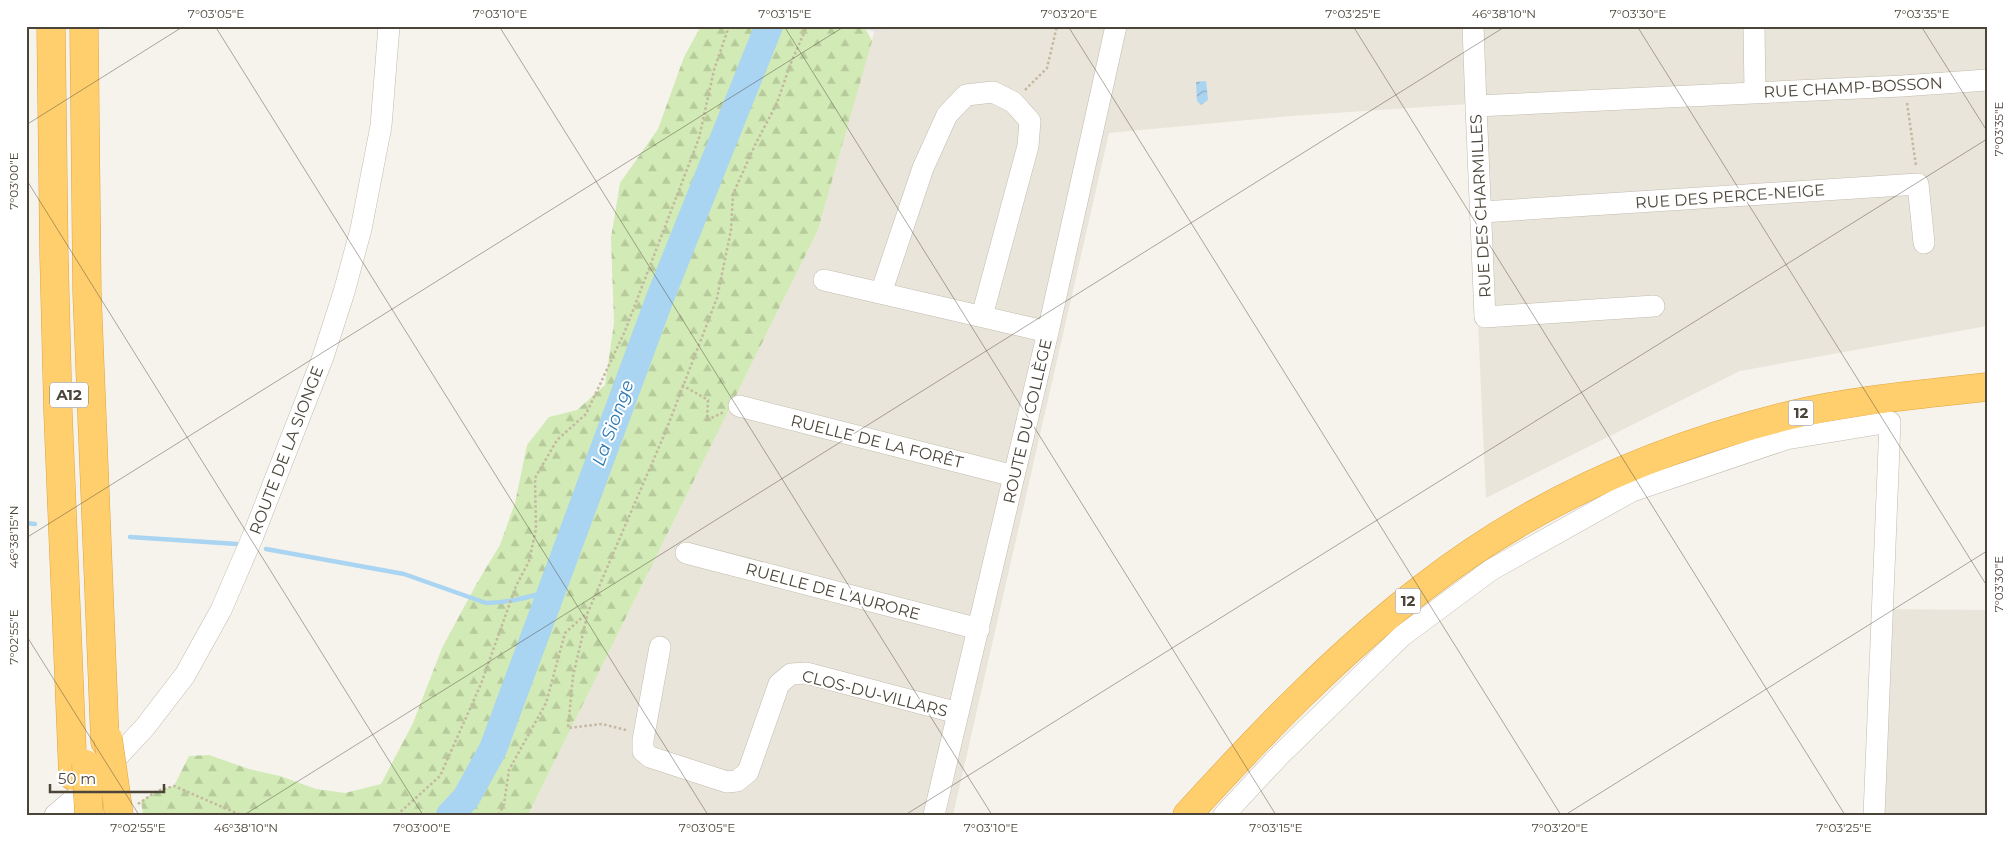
<svg xmlns="http://www.w3.org/2000/svg" width="2013" height="841" viewBox="0 0 2013 841" font-family="Montserrat,sans-serif">
  <defs>
    <pattern id="forest-firs" width="22" height="20" patternUnits="userSpaceOnUse" patternTransform="scale(1.25)"><rect width="22" height="20" fill="#d2eab5"/><path d="M5 1l3.5 6h-7zM16 11l3.5 6h-7z" fill="#b6ca9c"/></pattern>
    <pattern id="water-waves" width="16" height="10" patternUnits="userSpaceOnUse" patternTransform="scale(1.25)"><rect width="16" height="10" fill="#a9d4f2"/><path d="M0 5q4-4 8 0t8 0" fill="none" stroke="#8caec5"/></pattern>
  </defs>
  <rect width="100%" height="100%" fill="#f6f3ec"/>
  <path fill="#eae5da" d="M876,26h1111v300l-247,45 -254,127 -18,-394 -177,12 -182,17 -156,682h-425l290,-585z
    M1882,609l105,1v205h-113z"/>
  <path fill="url(#forest-firs)" d="M701,26h163l8,15 -54,189 -290,585h-385l-2,-14 16,-10 17,-5 15,-30 20,-1 40,14 31,7 36,13 29,4 36,-9 32,-61 29,-75 35,-65 23,-38 15,-42 12,-58 22,-28 28,-7 28,-25 9,-62 -3,-85 9,-55 38,-54 26,-72z"/>
  <path fill="#e5e3e0" d="M850,26h33l-2,7z"/>
  <path fill="url(#water-waves)" d="M1206,81l2,19 -7,5 -4,-4 -1,-19z"/>
  <g fill="none" stroke-linecap="round" stroke-linejoin="round">
    <path stroke="#a9d4f2" stroke-width="4.5" d="M26,523l9,1
      M130,537l107,7
      M266,549l138,25 82,29c22,0 43,-6 64,-12"/>
    <path stroke="#a9d4f2" stroke-width="28" d="M450,815l16,-17 27,-49 167,-451 109,-272"/>
    <defs>
      <path id="minor" d="M1473,26l3,80 426,-20 85,-6
        M1754,26l1,66
        M1476,106l9,211 169,-11
        M1482,212l436,-28 6,59
        M824,280l224,52
        M881,293l42,-125 24,-53 19,-20 27,-3 20,10 17,19 -2,25 -46,170
        M739,406l275,70
        M686,553l293,76
        M660,647l-17,93v11l7,6 77,25 10,-1 11,-9 31,-88 12,-10 15,-1 152,40
        M55,815l40,-34 50,-54 40,-52 36,-65 32,-74 70,-179 21,-65 17,-63 20,-103 8,-100
        M934,815l114,-483 68,-306
        M1224,815l54,-58 124,-121 89,-66 141,-79 154,-52 104,-17 -16,393"/>
      <path id="highway" d="M51,26l3,230 4,157 15,363
        M84,26l3,267 18,449
        M1187,815c74,-81 150,-161 237,-228 108,-84 235,-140 367,-172 62,-15 132,-21 196,-28"/>
    </defs>
    <use href="#minor" stroke="#c2bbae" stroke-width="22"/>
    <use href="#highway" stroke="#e0a43c" stroke-width="29"/>
    <path stroke="#c4b79f" stroke-width="2.5" stroke-dasharray="2.5 2.5" stroke-linecap="butt" d="M1025,90l22,-22 10,-42
      M1907,103l9,63
      M682,385l26,15 -1,20 17,-8
      M626,730l-24,-6 -34,4 5,-52 15,-64 77,-179 52,-135 14,-68 2,-36 22,-49 22,-42 13,-38 17,-39
      M138,804l19,-13 17,-5 67,29
      M397,815l43,-39 41,-92 35,-98 13,-25 7,-32 -1,-51 22,-38 29,-26 39,-83 74,-193 15,-68 15,-44
      M499,815l5,-11 5,-34 37,-67 19,-70 22,-20"/>
    <use href="#minor" stroke="#fff" stroke-width="21"/>
    <use href="#highway" stroke="#ffcf6e" stroke-width="28"/>
    <defs>
      <path id="highway-bridge" d="M108,738l11,77
        M86,764l3,51"/>
    </defs>
    <use href="#highway-bridge" stroke="#e0a43c" stroke-width="29" stroke-linecap="butt"/>
    <use href="#highway-bridge" stroke="#ffcf6e" stroke-width="28"/>
  </g>
  <path fill="none" stroke="#4b4439" stroke-width="1" stroke-opacity="0.45" d="M215,26l493,789M499,26l493,789M784,26l492,789M1068,26l493,789M1353,26l492,789M1637,26l350,560M1921,26l66,105M26,125l158,-99M26,179l397,636M26,538l819,-512M26,635l113,180M244,815l1262,-789M905,815l1082,-676M1565,815l422,-264"/>
  <g text-anchor="middle" stroke-width="4" stroke-linejoin="round" paint-order="stroke">
    <g fill="#fff" stroke="#817c74" stroke-width="1">
      <rect x="50" y="382.5" width="38" height="25" rx="4"/>
      <rect x="1788.5" y="400.5" width="25" height="25" rx="4"/>
      <rect x="1395.5" y="588.5" width="25" height="25" rx="4"/>
    </g>
    <g font-size="15" font-weight="bold" fill="#4b4439">
      <text x="69" y="400">A12</text>
      <text x="1801" y="418">12</text>
      <text x="1408" y="606">12</text>
    </g>
    <g font-size="16" fill="#4b4439" stroke="#fff">
      <text transform="translate(1853 87) rotate(-3)" y="6">RUE CHAMP-BOSSON</text>
      <text transform="translate(1730 196) rotate(-4)" y="6">RUE DES PERCE-NEIGE</text>
      <text transform="translate(1480 206) rotate(-93)" y="6">RUE DES CHARMILLES</text>
      <text transform="translate(1027 421) rotate(-77)" y="6">ROUTE DU COLLÈGE</text>
      <text transform="translate(877 441) rotate(14)" y="6">RUELLE DE LA FORÊT</text>
      <text transform="translate(286 450) rotate(-69)" y="6">ROUTE DE LA SIONGE</text>
      <text transform="translate(833 591) rotate(15)" y="6">RUELLE DE L'AURORE</text>
      <text transform="translate(875 693) rotate(14)" y="6">CLOS-DU-VILLARS</text>
    </g>
    <g font-size="18" font-style="italic" fill="#2e7ab2" stroke="#fff">
      <text transform="translate(613 423) rotate(-70)" y="6">La Sionge</text>
    </g>
  </g>
  <rect width="2013" height="841" fill="none" stroke="#ffffff" stroke-width="55"/>
  <path d="M50 784v8h114v-8" fill="none" stroke="#4b4439" stroke-width="2.5"/>
  <text x="58" y="784" font-size="15" fill="#4b4439" stroke="#ffffff" stroke-width="4" paint-order="stroke">50 m</text>
  <rect x="28" y="28" width="1958" height="786" fill="none" stroke="#4b4439" stroke-width="2"/>
  <g font-size="12" text-anchor="middle" fill="#4b4439">
    <text x="216" y="18">7°03'05"E</text>
    <text x="500" y="18">7°03'10"E</text>
    <text x="785" y="18">7°03'15"E</text>
    <text x="1069" y="18">7°03'20"E</text>
    <text x="1353" y="18">7°03'25"E</text>
    <text x="1504" y="18">46°38'10"N</text>
    <text x="1638" y="18">7°03'30"E</text>
    <text x="1922" y="18">7°03'35"E</text>
    <text transform="translate(1999 129) rotate(-90)" y="4">7°03'35"E</text>
    <text transform="translate(14 181) rotate(-90)" y="4">7°03'00"E</text>
    <text transform="translate(14 537) rotate(-90)" y="4">46°38'15"N</text>
    <text transform="translate(1999 584) rotate(-90)" y="4">7°03'30"E</text>
    <text transform="translate(14 637) rotate(-90)" y="4">7°02'55"E</text>
    <text x="138" y="832">7°02'55"E</text>
    <text x="246" y="832">46°38'10"N</text>
    <text x="422" y="832">7°03'00"E</text>
    <text x="707" y="832">7°03'05"E</text>
    <text x="991" y="832">7°03'10"E</text>
    <text x="1276" y="832">7°03'15"E</text>
    <text x="1560" y="832">7°03'20"E</text>
    <text x="1844" y="832">7°03'25"E</text>
  </g>
</svg>
